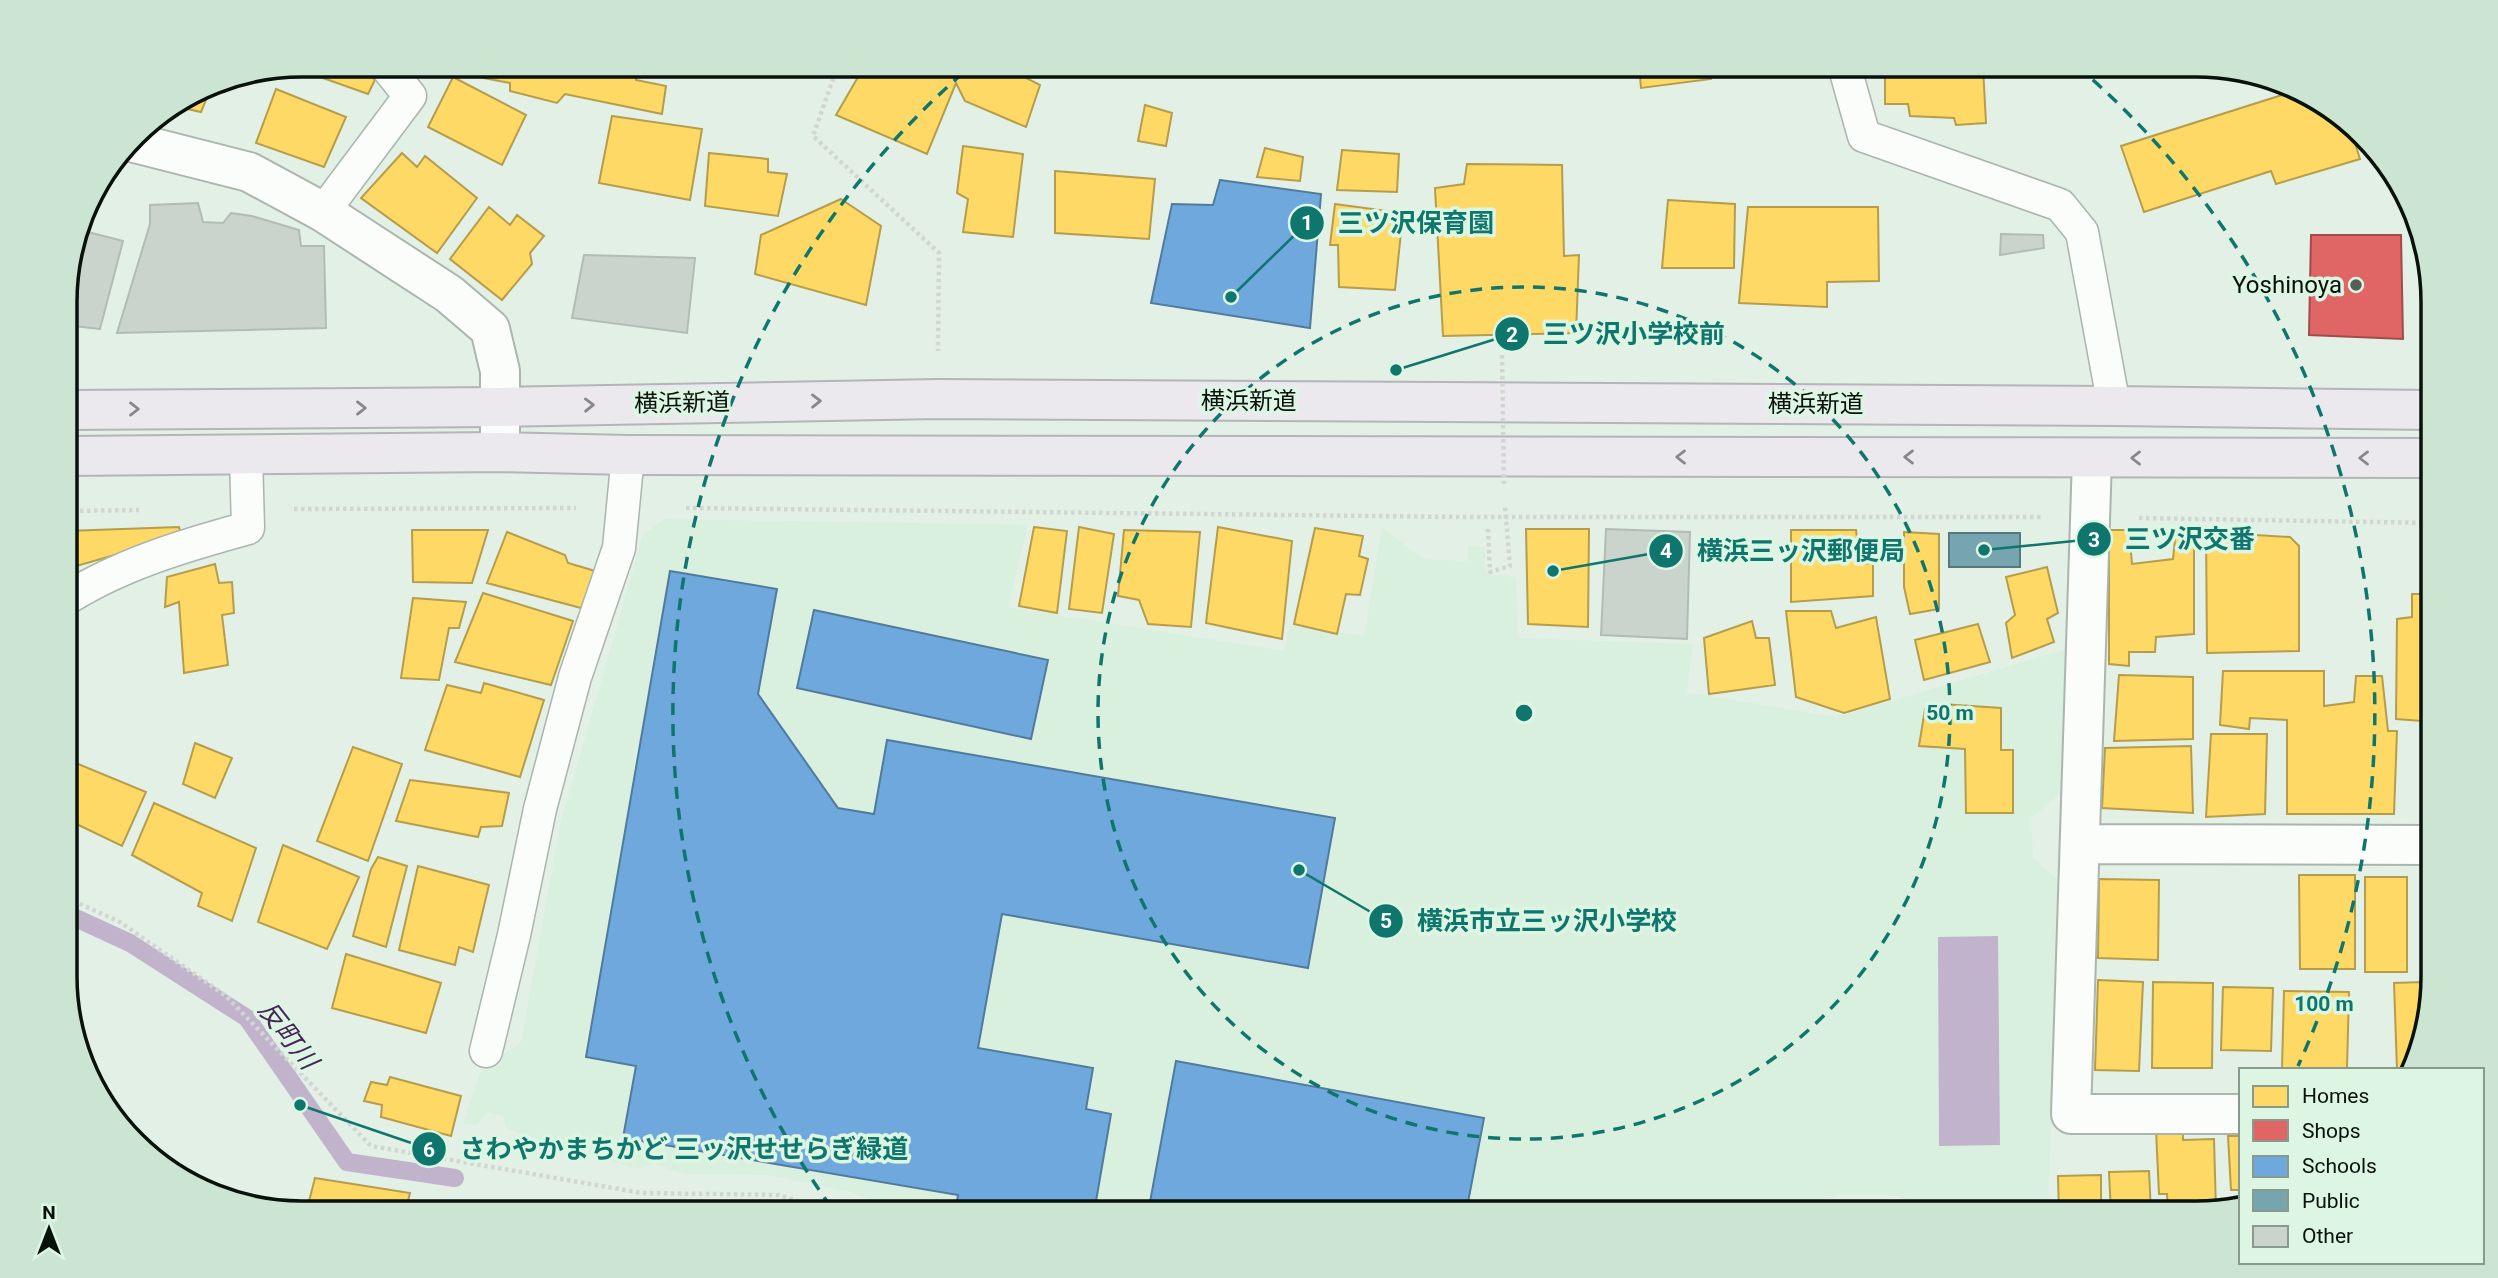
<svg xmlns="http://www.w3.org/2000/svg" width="2498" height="1278" viewBox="0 0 2498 1278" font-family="Roboto,'Noto Sans JP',sans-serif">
  <rect width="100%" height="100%" fill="#e3f0e6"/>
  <path fill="#d9f0df" d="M664,519l364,6 -20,82 276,44 6,-26 74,11 18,-109 41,32 45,2v-15l17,1 1,27 30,3 2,61 175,6 -6,48 150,25 230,-68 -5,142 -31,28 2,39 27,24 -12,331h-107l-48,-18h-52l-18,7 -42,-2 -49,13h-832l-7,-5 -43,-16 -82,-17 -83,-1 -30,-10 -19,5 -129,-40 -4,-13 -15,-4 -12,13 -13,-1 17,-51 41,-31 40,-221 82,-286z"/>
  <path fill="#c0b3cb" d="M1998,936l2,209 -61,1 -1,-209z"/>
  <path fill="#ffd966" stroke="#b59d4b" stroke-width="2" d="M302,65h58l15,15 -7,14 -76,-27z
    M478,65h158v15l30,6 -4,28 -97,-20 -8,9 -47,-12v-8l-37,-7z
    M767,65h27l-5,9z
    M865,65h158l4,1 -1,12 14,7 -14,42 -61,-26 -9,-18 -29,71 -91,-39z
    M1639,65h70l2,14 -70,9z
    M1739,65h45l-44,6z
    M1983,67l3,56 -30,2 -2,-7 -44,-2 -2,-12h-23v-36z
    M453,77l73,38 -24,50 -74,-38z
    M228,79l-3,13 -15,-2 -9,22 -27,-6 37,-23z
    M276,89l70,28 -22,50 -68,-24z
    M2301,89l51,45 8,25 -84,25 -5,-13 -127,41 -23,-66z
    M1145,105l27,8 -6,33 -28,-5z
    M612,116l90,13 -12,71 -91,-17z
    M963,146l60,8 -10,83 -50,-5 5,-33 -11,-6z
    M1265,148l38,9 -3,24 -43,-4z
    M1342,150l57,4 -2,38 -60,-2z
    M402,153l15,14 8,-11 52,42 -40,55 -76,-55z
    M709,153l59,6v13l19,2 -9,42 -73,-10z
    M1467,164l95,1 2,91 15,-1 -3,78 -133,3 -8,-148 29,-4z
    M1055,171l100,8 -6,60 -94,-6z
    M2396,178l14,37 -5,2 -14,-37z
    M841,199l40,27 -15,79 -111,-31 6,-39z
    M1668,200l67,4 -1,64h-72z
    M1335,204l68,9 -8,77 -56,-3 -1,-42h-8z
    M489,207l21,18 7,-10 27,21 -14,17 2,11 -30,36 -52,-41z
    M1748,207h130l1,74 -52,1v25l-88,-4z
    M2430,268l1,69h-2z
    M179,527l2,9 -115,33v-38z
    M1034,527l33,4 -10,82 -38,-7z
    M1079,527l35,7 -12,79 -33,-4z
    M1218,527l74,14 -10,98 -76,-16z
    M1315,528l48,8 -4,20 9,3 -8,36 -14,-1 -9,40 -43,-10z
    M1526,529h63l-1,98 -60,-3z
    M2176,529l18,1v104l-38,3 -1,15h-26v14l-20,-2v-134h20l3,34 41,-5z
    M412,530h76l-16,53 -59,-1z
    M1124,530l76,2 -9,95 -43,-3 -9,-24 -21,-4z
    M1791,530h65l4,34 13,-1v33l-82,6z
    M507,532l58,23 3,8 27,8 -14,37 -94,-25z
    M1904,532l35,2v75l-29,5 -6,-27z
    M2206,532l84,5 9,9v105l-92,2z
    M215,564l4,19 13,-1 2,31 -12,2 6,50 -44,8 -5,-71 -14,5 2,-30z
    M2047,567l11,46 -11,6 7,23 -42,16 -6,-35 9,-8 -9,-38z
    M483,593l90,28 -22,64 -96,-23z
    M2412,594h20v115l-9,-1 -1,13 -26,-2 1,-100 15,-2z
    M413,598l53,4 -7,26h-10l-10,52 -38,-2z
    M1786,611h45l5,17 40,-11 14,82 -46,14 -48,-16z
    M1752,621l4,17h13l6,47 -66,9 -5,-56z
    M1978,624l12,38 -66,18 -9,-40z
    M2223,671h101v35l30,-4 2,-26h26l6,55h9l-3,83h-107v-94l-37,-2 -1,11 -29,-4z
    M2119,675l74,2v62l-79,2z
    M484,683l60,17 -24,77 -95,-27 22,-65 34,8z
    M1942,704l59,4v42h12v63h-47l-1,-64 -46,-3 6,-37z
    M2211,734h56l-2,80 -59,3z
    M2430,738h3v76h-9z
    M195,743l37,15 -17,40 -32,-14z
    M2191,746l2,67 -91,-5 3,-60z
    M353,747l49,17 -34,97 -51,-20z
    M66,759l80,33 -24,54 -56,-27z
    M410,780l99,13 -7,33 -21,1 -3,10 -82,-16z
    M154,803l102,45 -24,73 -34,-15 4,-13 -70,-38z
    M283,845l76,32 -32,72 -69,-27z
    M378,857l29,9 -21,81 -33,-11 18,-67z
    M418,866l71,19 -16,67 -14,-5 -4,18 -56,-15z
    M2299,875h56v94h-55z
    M2365,877h42v95h-42z
    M2099,879l60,1 -1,80 -60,-2z
    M346,954l95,29 -15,50 -94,-25z
    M2098,980l45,2 -4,89 -44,-1z
    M2153,982l60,1 -1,85h-60z
    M2422,982v9h8l-18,79h-15l-3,-87z
    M2223,987l50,1 -2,63 -50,-1z
    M2284,991l65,1 -2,76h-65z
    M390,1077l71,19 -10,40 -70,-19 1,-12 -18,-4 7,-19 16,3z
    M2183,1129v11l31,-1 2,72 -48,2 -1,-19h-8l-3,-64z
    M2228,1136h13v54h-10z
    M2149,1171l2,42h-40l-2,-41z
    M2101,1175v38h-42l-1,-37z
    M315,1178l95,15 -5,20h-99z
    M427,1206l20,7h-22z"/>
  <path fill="#e06666" stroke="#a04c4b" stroke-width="2" d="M2311,235h90l2,104 -94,-4z"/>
  <path fill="#6fa8dc" stroke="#507b9d" stroke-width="2" d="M1220,180l101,14 -11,134 -159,-25 21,-99 41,1z
    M670,571l107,18 -19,105 80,114 36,6 13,-74 448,78 -27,150 -306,-54 -24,134 115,20 -7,41 25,5 -17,99h-139l3,-18 -335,-57 13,-72 -50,-9z
    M814,610l234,50 -17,79 -234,-51z
    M1176,1061l308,57 -18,95h-318z"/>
  <path fill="#76a5af" stroke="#55797e" stroke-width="2" d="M1949,533h71v34h-71z"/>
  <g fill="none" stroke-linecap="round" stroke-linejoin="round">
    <path stroke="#c0b3cb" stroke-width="18" d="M67,914l63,29 117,75 100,144 108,16"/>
  </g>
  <path fill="#cad4cd" stroke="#b2bcb4" stroke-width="2" d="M198,203l5,19 20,1 8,-10 21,3 47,14 2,16h23l2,82 -209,5 33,-109v-19z
    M80,230l43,11 -23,88 -35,-4v-39z
    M2001,234l42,1 1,13 -44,7z
    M584,255l111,3 -8,75 -115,-15z
    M1606,529l84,3 -3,107 -86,-4z"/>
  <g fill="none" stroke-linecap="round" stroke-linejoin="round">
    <defs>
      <path id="lane" d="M1844,65l20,71 196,69 22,27 32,174
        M323,212l87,-116 -25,-31
        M66,599c55,-35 120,-54 182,-71l-2,-73
        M486,1051l28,-116 26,-126 35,-132 44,-129 9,-93"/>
      <path id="street" d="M131,142l118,30 74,40 126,82 41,35 10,42v81
        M2092,458l-21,656h170
        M2080,844l353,1"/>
      <path id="highway" d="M66,410l435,-3 437,-8 1176,7 318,4
        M66,456l434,-4 128,3 1804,3"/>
    </defs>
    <use href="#lane" stroke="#aab5ad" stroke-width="35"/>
    <use href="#street" stroke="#aab5ad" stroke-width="42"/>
    <use href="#highway" stroke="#b3b5b7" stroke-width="42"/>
    <path stroke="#d2d6d2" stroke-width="4.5" stroke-dasharray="3.5 3.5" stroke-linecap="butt" d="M838,65l-25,71 126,117 -1,98
      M686,508l774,9h583
      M294,509l282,-1
      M66,511l73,-1
      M2139,518l293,5
      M1488,529l2,43 20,-6 -5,-59
      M67,898l53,24 106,74 145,150 271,47 137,2 55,18"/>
    <use href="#lane" stroke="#fbfdfb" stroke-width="32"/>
    <use href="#street" stroke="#fbfdfb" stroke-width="38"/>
    <use href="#highway" stroke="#ebe8ee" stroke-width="38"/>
    <path stroke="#d2d6d2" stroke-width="4.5" stroke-dasharray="3.5 3.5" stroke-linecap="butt" d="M1502,355l2,129"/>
  </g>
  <defs><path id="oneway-chevron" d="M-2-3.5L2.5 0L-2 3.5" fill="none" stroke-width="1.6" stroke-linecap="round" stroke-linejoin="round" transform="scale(1.75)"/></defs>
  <g stroke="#858788">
    <use href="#oneway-chevron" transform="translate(816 401) rotate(-1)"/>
    <use href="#oneway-chevron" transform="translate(589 405) rotate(-1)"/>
    <use href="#oneway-chevron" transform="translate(361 408)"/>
    <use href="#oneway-chevron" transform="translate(134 409)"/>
    <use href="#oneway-chevron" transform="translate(1681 457) rotate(-180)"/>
    <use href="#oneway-chevron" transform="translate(1909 457) rotate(-180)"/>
    <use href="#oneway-chevron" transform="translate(2136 458) rotate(-180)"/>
    <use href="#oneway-chevron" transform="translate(2364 458) rotate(-180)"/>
  </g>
  <g fill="none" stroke="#0f766e" stroke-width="3.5" stroke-dasharray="12 9">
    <circle cx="1524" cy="713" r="426"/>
    <path d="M831 1207A851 851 0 0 1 971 66M2077 66A851 851 0 0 1 2298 1066"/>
  </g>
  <circle fill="#555f58" stroke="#ddf6e3" stroke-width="2.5" cx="2356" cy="285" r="7"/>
  <g text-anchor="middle" stroke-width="7" stroke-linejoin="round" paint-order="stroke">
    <g font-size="24" fill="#09110b" stroke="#ddf6e3" text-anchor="end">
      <text x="2342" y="293">Yoshinoya</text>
    </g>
    <g font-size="24" fill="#09110b" stroke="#ddf6e3">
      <text x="1249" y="409">横浜新道</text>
      <text transform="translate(682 403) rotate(-1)" y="8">横浜新道</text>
      <text x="1816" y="412">横浜新道</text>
    </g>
    <g font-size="26" font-style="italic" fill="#462657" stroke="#ddf6e3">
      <text transform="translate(288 1035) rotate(52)" y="9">反町川</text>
    </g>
  </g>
  <path d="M0 0H2498V1278H0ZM302 77H2196A225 225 0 0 1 2421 302V976A225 225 0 0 1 2196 1201H302A225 225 0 0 1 77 976V302A225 225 0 0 1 302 77Z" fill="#cce4d2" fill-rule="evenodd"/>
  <path fill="none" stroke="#09110b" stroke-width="3.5" d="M302 77H2196A225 225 0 0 1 2421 302V976A225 225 0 0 1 2196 1201H302A225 225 0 0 1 77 976V302A225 225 0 0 1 302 77Z"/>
  <circle cx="1524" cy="713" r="10" fill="#0f766e" stroke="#ddf6e3" stroke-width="3.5"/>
  <g font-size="21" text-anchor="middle" font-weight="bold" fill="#0f766e" stroke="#ddf6e3" stroke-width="7" stroke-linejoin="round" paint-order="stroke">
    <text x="1950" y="720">50 m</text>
    <text x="2324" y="1011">100 m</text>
  </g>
  <path fill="none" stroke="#0f766e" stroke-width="2.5" d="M1231 297L1307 223M1396 370L1512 334M1984 550L2094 539M1553 571L1666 551M1299 870L1386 921M300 1105L429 1149"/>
  <g fill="#0f766e" stroke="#ddf6e3" stroke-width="2.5">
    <circle cx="1231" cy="297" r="7"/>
    <circle cx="1396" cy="370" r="7"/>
    <circle cx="1984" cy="550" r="7"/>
    <circle cx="1553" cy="571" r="7"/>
    <circle cx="1299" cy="870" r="7"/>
    <circle cx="300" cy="1105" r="7"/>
    <circle cx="1307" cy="223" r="18"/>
    <circle cx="1512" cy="334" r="18"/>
    <circle cx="2094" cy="539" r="18"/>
    <circle cx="1666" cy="551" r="18"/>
    <circle cx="1386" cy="921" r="18"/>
    <circle cx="429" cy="1149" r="18"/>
  </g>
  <g font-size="21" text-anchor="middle" font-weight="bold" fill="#fff">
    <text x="1307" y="230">1</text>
    <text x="1512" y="342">2</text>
    <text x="2094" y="547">3</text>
    <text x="1666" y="558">4</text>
    <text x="1386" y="928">5</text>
    <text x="429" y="1157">6</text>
  </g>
  <g font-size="26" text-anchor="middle" font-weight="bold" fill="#0f766e" stroke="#ddf6e3" stroke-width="7" stroke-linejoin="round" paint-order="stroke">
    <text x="1416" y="232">三ツ沢保育園</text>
    <text x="1634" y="343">三ツ沢小学校前</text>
    <text x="2190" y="548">三ツ沢交番</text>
    <text x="1801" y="560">横浜三ッ沢郵便局</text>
    <text x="1547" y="930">横浜市立三ッ沢小学校</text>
    <text x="684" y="1158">さわやかまちかど 三ッ沢せせらぎ緑道</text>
  </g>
  <rect x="2239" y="1068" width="245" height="196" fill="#ddf6e3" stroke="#889a8d" stroke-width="2"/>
  <rect x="2253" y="1086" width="35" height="21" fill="#ffd966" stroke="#889a8d" stroke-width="2"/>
  <text x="2302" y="1103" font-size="21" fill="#09110b">Homes</text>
  <rect x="2253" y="1120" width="35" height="21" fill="#e06666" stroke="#889a8d" stroke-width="2"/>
  <text x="2302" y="1138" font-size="21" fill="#09110b">Shops</text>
  <rect x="2253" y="1156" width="35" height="21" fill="#6fa8dc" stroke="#889a8d" stroke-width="2"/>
  <text x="2302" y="1173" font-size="21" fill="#09110b">Schools</text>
  <rect x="2253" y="1190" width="35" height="21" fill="#76a5af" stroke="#889a8d" stroke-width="2"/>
  <text x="2302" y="1208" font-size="21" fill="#09110b">Public</text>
  <rect x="2253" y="1226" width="35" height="21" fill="#cad4cd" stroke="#889a8d" stroke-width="2"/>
  <text x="2302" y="1243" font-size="21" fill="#09110b">Other</text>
  <g transform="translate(49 1229)" stroke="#ddf6e3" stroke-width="5" paint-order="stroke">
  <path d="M0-5L12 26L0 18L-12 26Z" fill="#09110b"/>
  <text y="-10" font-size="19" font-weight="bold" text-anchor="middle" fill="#09110b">N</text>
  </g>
</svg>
